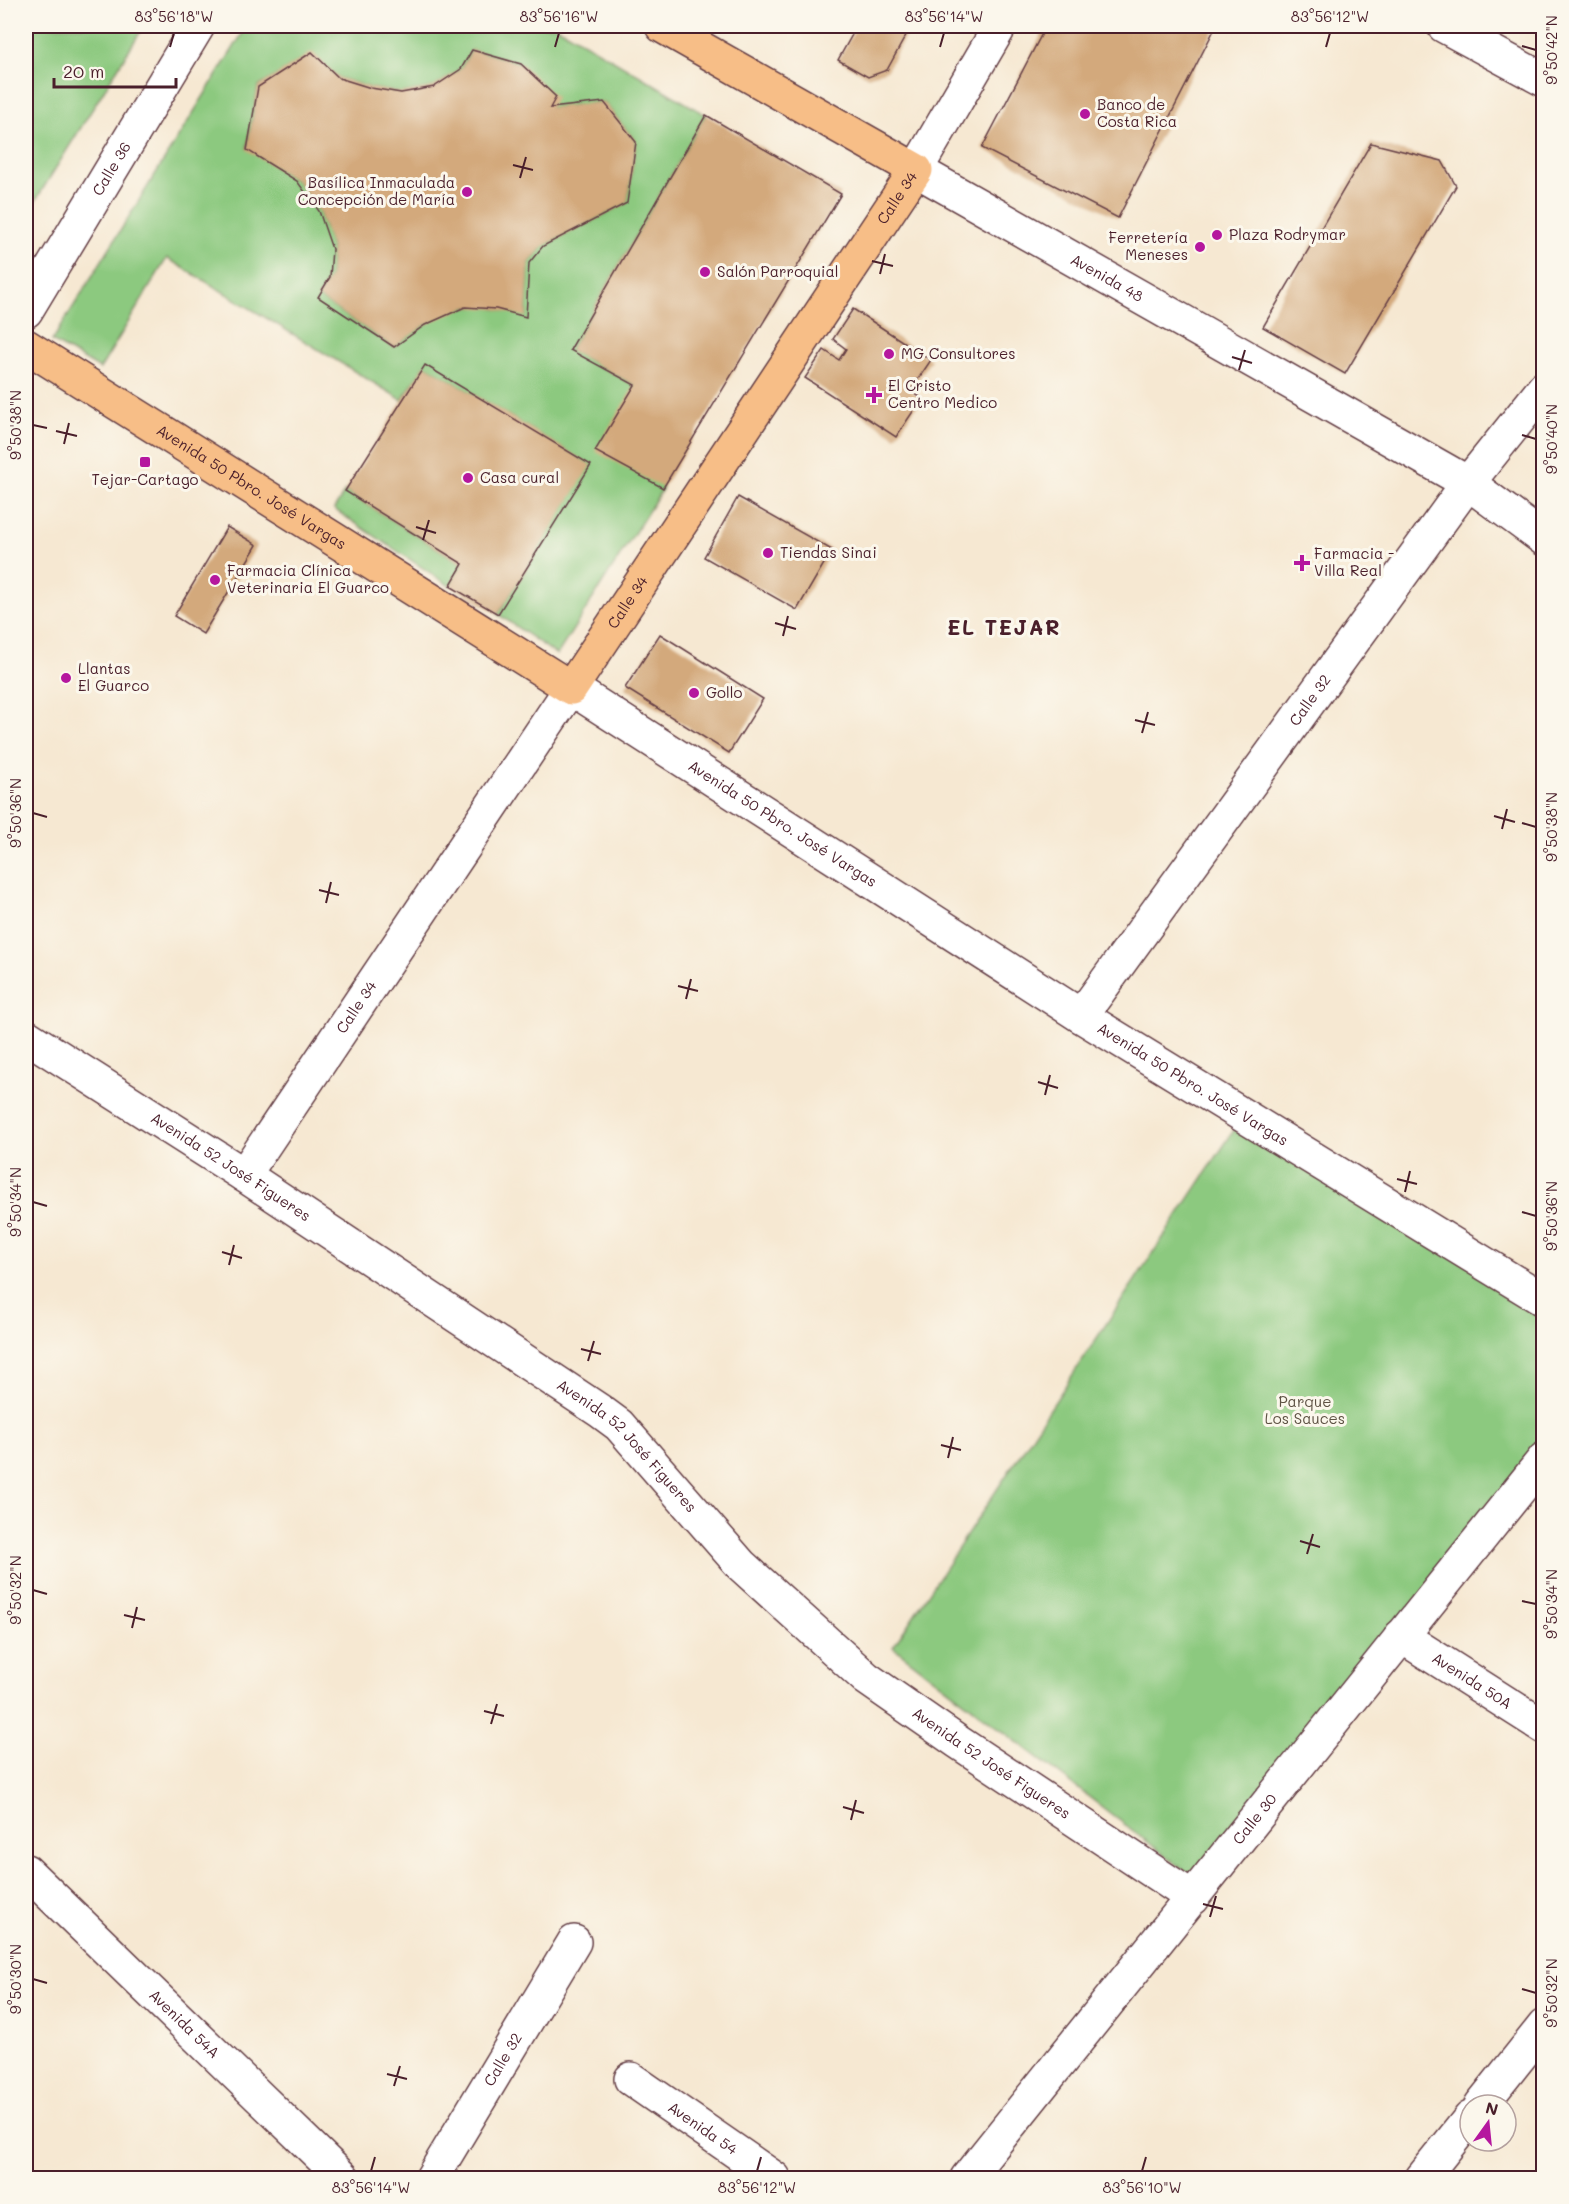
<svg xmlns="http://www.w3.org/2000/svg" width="1569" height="2204" viewBox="0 0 1569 2204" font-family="Mali,sans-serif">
  <rect width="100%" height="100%" fill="#fbf7ec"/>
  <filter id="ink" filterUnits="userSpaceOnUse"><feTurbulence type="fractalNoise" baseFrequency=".0167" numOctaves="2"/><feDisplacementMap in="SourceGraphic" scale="12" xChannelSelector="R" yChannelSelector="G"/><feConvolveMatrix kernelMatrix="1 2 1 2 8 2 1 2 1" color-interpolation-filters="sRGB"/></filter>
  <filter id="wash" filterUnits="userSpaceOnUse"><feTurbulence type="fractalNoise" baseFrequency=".008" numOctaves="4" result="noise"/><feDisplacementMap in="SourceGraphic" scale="24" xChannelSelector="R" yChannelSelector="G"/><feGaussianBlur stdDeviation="1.35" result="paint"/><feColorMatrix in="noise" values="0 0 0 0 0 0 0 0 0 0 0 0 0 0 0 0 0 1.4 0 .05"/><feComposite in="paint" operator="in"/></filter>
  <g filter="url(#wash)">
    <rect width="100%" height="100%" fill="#f6e8d2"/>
    <path fill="#8cc97f" stroke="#6b7455" stroke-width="1.5" fill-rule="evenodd" d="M26,26h118l-118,190z
      M247,26h309l150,89 -136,235 65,35 28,103 -106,167 -59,-41 92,-149 -165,-100 -23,35 -235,-142 -67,111 -48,-28zM472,50l49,14 29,44 54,-6 32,40 -9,61 -84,43 -14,17 -3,53c-19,-4 -42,-12 -61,-8 -26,4 -50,24 -71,39l-76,-50 12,-20 2,-28 -13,-38 -22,-30 -50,-32 11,-62 54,-34 27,25 32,10 30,5 33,-6 27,-18z
      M345,491l118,73 -13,22 -116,-77z
      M1244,1115l299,185v157l-347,422 -303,-232z"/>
    <g id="blocks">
      <path fill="#d3a97b" d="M857,26h54l-24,44 -19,7 -30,-17z
        M1046,26h170l-98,192 -136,-70z
        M472,50l49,14 35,33 -6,11 54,-6 32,40 -9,61 -84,43 -14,17 -3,54 -30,-8 -31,-2 -40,18 -31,22 -76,-50 12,-20 2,-28 -13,-38 -22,-30 -50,-31 11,-63 54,-35 27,26 32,10 30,5 33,-6 27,-18z
        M706,115l135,79 -178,294 -68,-37 40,-66 -65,-35z
        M1371,143l71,18 14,25 -111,188 -82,-47z
        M853,309l78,51 -21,31 12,7 -26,39 -91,-59 19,-28 15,10 7,-11 -13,-10z
        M425,365l166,100 -93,149 -48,-28 13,-22 -118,-73z
        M738,497l94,53 -35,60 -93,-53z
        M227,527l30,18 -54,89 -29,-18z
        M660,634l103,65 -34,54 -104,-65z"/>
    </g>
  </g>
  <g filter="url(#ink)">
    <use href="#blocks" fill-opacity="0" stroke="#643d44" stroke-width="1.5"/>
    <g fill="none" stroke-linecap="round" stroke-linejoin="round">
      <defs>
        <g id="minor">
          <path id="s1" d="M1000,26l-84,144 552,313 76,56"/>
          <path d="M1444,26l100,54"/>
          <path id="s2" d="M26,311l172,-285"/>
          <path id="s3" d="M1081,1016l387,-533 76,-95"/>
          <path id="s4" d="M26,1036l218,139 356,236 19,14 122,140 125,113 92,64 235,156"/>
          <path id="s5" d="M244,1175l327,-487 510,328 463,284"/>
          <path id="s6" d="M1401,1636l143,91"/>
          <path id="s7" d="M26,1871l317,307"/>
          <path id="s8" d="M631,2079l143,99"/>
          <path d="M1481,2105l63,-79"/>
          <path id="s9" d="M432,2178l142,-236"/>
          <path id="s10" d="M967,2178l577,-719"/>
          <path d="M1422,2178l48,-60"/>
        </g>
        <g id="major">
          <path id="s11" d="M26,346l545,342 345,-518 -254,-144"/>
        </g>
      </defs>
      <use href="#minor" stroke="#643d44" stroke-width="36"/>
      <use href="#major" stroke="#643d44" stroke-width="36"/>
      <use href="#minor" stroke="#fff" stroke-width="33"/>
      <use href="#major" stroke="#f7be87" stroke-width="33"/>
    </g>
  </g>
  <path fill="none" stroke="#4a1f2b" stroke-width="2" d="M1522,46l14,4M170,47l4,-14M555,47l4,-14M940,47l4,-14M1326,47l4,-14M513,165l20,5M520,178l6,-21M872,261l21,5M880,274l5,-20M1232,357l20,6M1239,370l6,-20M33,425l14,3M56,431l21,5M1522,435l14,4M64,444l5,-21M416,527l20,6M423,540l6,-20M775,623l21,6M783,636l5,-20M1135,720l20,5M1142,733l6,-21M33,813l14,4M1494,816l21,6M1522,823l14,4M1502,829l5,-20M319,890l20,5M326,903l5,-21M678,986l20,5M686,999l5,-20M1038,1082l20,6M1045,1095l5,-20M1397,1179l20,5M1405,1192l5,-21M33,1202l14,4M1522,1212l14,4M222,1252l20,6M229,1265l5,-20M581,1349l20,5M588,1361l6,-20M941,1445l20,5M948,1458l5,-21M1300,1541l20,6M1307,1554l6,-20M33,1590l14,4M1522,1601l14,3M124,1615l21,5M132,1628l5,-21M484,1711l20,5M491,1724l6,-20M843,1807l21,6M851,1820l5,-20M1203,1904l20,5M1210,1917l6,-21M33,1979l14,4M1522,1989l14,4M387,2074l20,5M394,2086l6,-20M371,2171l4,-14M757,2171l4,-14M1142,2171l4,-14"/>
  <g fill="#b5179e" stroke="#fbf7ec" stroke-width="2">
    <circle cx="1085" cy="114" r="6"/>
    <circle cx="467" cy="192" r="6"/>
    <circle cx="1217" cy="235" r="6"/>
    <circle cx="1200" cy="247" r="6"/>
    <circle cx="705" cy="272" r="6"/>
    <circle cx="889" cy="354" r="6"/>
    <path d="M871 386h6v6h6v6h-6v6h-6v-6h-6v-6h6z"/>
    <rect x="139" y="456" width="12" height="12" rx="3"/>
    <circle cx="468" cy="478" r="6"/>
    <circle cx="768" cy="553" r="6"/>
    <path d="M1299 554h6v6h6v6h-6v6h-6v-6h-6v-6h6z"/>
    <circle cx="215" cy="580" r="6"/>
    <circle cx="66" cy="678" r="6"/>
    <circle cx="694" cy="693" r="6"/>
  </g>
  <g text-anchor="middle" stroke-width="6" stroke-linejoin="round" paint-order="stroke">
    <g font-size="15" fill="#4a1f2b" stroke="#fbf7ec" text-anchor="start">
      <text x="1097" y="110">Banco de<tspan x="1097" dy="17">Costa Rica</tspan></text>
      <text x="455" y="188" text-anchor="end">Basílica Inmaculada<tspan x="455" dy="17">Concepción de María</tspan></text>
      <text x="1229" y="240">Plaza Rodrymar</text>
      <text x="1188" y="243" text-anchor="end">Ferretería<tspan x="1188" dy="17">Meneses</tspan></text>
      <text x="717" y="277">Salón Parroquial</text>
      <text x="901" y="359">MG Consultores</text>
      <text x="888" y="391">El Cristo<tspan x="888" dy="17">Centro Medico</tspan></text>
      <text x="480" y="483">Casa cural</text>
      <text x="145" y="485" text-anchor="middle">Tejar-Cartago</text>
      <text x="780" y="558">Tiendas Sinai</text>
      <text x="1314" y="559">Farmacia -<tspan x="1314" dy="17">Villa Real</tspan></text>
      <text x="227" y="576">Farmacia Clínica<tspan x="227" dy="17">Veterinaria El Guarco</tspan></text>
      <text x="78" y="674">Llantas<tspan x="78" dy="17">El Guarco</tspan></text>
      <text x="706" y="698">Gollo</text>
    </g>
    <g font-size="15" fill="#4a1f2b" stroke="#fbf7ec">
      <text dy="5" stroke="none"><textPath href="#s2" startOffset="166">Calle 36</textPath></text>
      <text dy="5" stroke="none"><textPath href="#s11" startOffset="1232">Calle 34</textPath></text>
      <text dy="5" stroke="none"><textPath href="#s1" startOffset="386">Avenida 48</textPath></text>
      <text dy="5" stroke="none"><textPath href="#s11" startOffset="266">Avenida 50 Pbro. José Vargas</textPath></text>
      <text dy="5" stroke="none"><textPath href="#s11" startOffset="746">Calle 34</textPath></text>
      <text dy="5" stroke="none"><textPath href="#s3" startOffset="390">Calle 32</textPath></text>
      <text dy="5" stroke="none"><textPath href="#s5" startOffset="838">Avenida 50 Pbro. José Vargas</textPath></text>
      <text dy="5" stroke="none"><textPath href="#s5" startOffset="202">Calle 34</textPath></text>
      <text dy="5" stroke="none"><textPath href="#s5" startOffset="1324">Avenida 50 Pbro. José Vargas</textPath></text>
      <text dy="5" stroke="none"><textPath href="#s4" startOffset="243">Avenida 52 José Figueres</textPath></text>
      <text dy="5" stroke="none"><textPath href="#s4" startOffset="729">Avenida 52 José Figueres</textPath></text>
      <text dy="5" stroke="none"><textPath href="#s6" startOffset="84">Avenida 50A</textPath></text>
      <text dy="5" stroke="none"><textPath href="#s4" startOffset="1215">Avenida 52 José Figueres</textPath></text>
      <text dy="5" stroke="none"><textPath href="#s10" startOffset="460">Calle 30</textPath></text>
      <text dy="5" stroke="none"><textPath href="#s7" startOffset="220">Avenida 54A</textPath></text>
      <text dy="5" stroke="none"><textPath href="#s9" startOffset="138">Calle 32</textPath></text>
      <text dy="5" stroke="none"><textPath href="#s8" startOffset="87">Avenida 54</textPath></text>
    </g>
    <g font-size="15" fill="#5e5244" stroke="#fbf7ec">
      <text x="1305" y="1407">Parque<tspan x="1305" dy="17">Los Sauces</tspan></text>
    </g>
    <g font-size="21" font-weight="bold" letter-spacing="1.5" fill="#4a1f2b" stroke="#fbf7ec">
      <text x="1004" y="635">EL TEJAR</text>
    </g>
  </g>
  <rect width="1569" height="2204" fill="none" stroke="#fbf7ec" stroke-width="66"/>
  <g transform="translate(1488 2123) rotate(15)"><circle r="28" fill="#fbf7ec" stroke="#b4a19f" stroke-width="1.5"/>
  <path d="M0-4.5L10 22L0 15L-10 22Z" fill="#b5179e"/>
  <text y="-9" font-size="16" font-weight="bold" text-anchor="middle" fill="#4a1f2b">N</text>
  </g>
  <path d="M54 78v9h122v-9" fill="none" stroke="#4a1f2b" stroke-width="3"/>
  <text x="63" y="78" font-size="18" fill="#4a1f2b" stroke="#fbf7ec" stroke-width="4.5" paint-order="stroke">20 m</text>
  <rect x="33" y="33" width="1503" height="2138" fill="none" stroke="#4a1f2b" stroke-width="2"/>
  <g font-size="15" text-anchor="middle" fill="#4a1f2b">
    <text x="174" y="22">83°56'18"W</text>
    <text x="559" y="22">83°56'16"W</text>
    <text x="944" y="22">83°56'14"W</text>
    <text x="1330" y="22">83°56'12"W</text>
    <text transform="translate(1552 50) rotate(-90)" y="5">9°50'42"N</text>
    <text transform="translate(16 425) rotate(-90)" y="5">9°50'38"N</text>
    <text transform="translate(1552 439) rotate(-90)" y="5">9°50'40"N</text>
    <text transform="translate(16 813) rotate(-90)" y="5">9°50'36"N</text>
    <text transform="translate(1552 827) rotate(-90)" y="5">9°50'38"N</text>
    <text transform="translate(16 1202) rotate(-90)" y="5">9°50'34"N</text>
    <text transform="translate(1552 1216) rotate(-90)" y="5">9°50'36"N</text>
    <text transform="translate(16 1590) rotate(-90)" y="5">9°50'32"N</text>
    <text transform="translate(1552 1604) rotate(-90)" y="5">9°50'34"N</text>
    <text transform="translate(16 1979) rotate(-90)" y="5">9°50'30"N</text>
    <text transform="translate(1552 1993) rotate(-90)" y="5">9°50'32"N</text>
    <text x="371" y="2193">83°56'14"W</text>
    <text x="757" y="2193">83°56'12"W</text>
    <text x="1142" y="2193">83°56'10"W</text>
  </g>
</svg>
